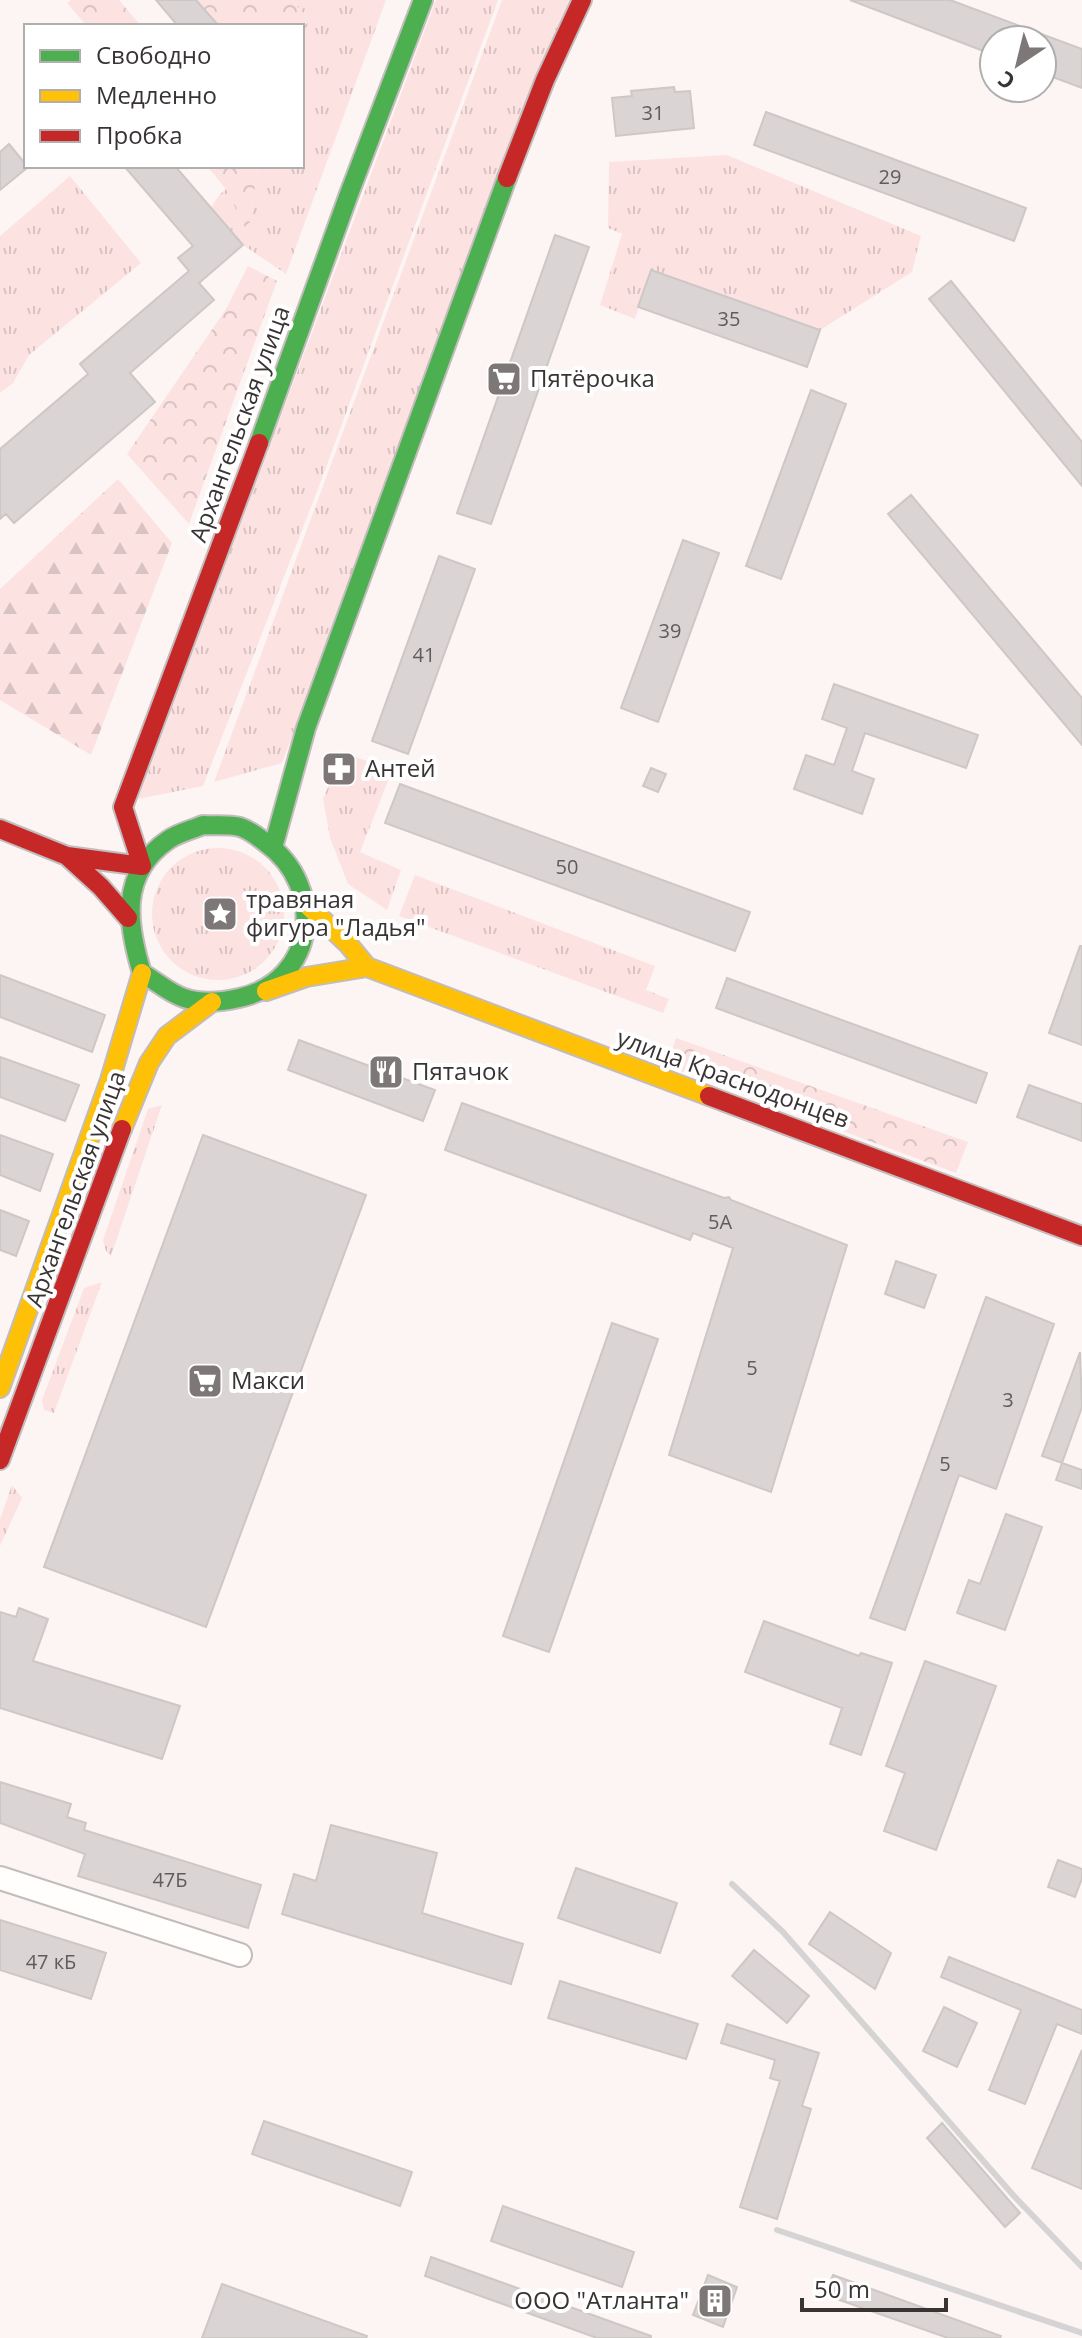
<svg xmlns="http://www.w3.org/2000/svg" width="1082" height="2338" viewBox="0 0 1082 2338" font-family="'Open Sans',sans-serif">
  <defs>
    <pattern id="grass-tufts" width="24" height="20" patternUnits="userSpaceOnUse" patternTransform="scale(2)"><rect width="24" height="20" fill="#fce3e2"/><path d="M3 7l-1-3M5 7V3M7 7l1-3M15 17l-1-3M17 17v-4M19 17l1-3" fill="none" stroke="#d9c3c2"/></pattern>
    <pattern id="forest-firs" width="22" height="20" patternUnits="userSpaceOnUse" patternTransform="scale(2)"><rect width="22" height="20" fill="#fce3e2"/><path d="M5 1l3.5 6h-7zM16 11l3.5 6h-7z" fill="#d9c3c2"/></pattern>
    <pattern id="park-crowns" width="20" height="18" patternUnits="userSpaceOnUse" patternTransform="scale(2)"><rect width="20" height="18" fill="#fce3e2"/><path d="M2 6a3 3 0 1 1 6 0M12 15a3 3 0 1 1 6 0" fill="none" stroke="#d9c3c2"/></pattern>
  </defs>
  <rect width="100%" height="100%" fill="#fcf5f4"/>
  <path fill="url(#grass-tufts)" d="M292,0h94l-100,274 -43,-29 -32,-37 8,-13 7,-6 22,43 10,-66h44v-123l7,-23z
    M436,0h62l-177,481 -118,305 -65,13z
    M502,0h68l-288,763 -68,19z
    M727,155l194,81 -9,36 -92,58 -169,-59 -16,48 -35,-14 22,-71 -14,-6 1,-66z
    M70,176l71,87 -112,92 -16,28 -13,10v-157z
    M343,752l49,19 -32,81 41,18 -14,40 -39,-26 -18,-46 -7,-39z
    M152 914a66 66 0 1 1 132 0a66 66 0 1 1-132 0Z
    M415,875l240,91 -9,24 23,9 -6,14 -264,-97z
    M162,1105l-51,151 -5,-5 -3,-11 45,-131z
    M102,1282l-48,131 -10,-3 -2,-10 42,-112z
    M12,1485l10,13 -22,48v-27z"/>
  <path fill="url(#forest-firs)" d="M118,479l54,64 -81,212 -91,-55v-111z"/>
  <path fill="url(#park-crowns)" d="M71,0h48l22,26h-54l-20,-23z
    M196,0h96l17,20 -7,23v-17h-83z
    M207,166h51l-10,67 -22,-44z
    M248,266l29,15 -88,243 -62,-70 99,-145z
    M676,1038l292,104 -12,31 -289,-107z"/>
  <path fill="#dad4d4" stroke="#cdc7c6" stroke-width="2" d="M156,0h40l23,26h-41z
    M850,0h100l132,49v39l-40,-15v-33h-48v15z
    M674,87l1,5 15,-1 4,37 -78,8 -4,-38 20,-2 -1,-5z
    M766,112l260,96 -12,33 -260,-96z
    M9,144l19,23 -28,23v-38z
    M124,166h51l68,79 -44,38 15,17 -84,73 25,29 -141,121 -8,-9 -6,5v-70l88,-75 -8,-10 109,-93 -11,-13 15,-12z
    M555,235l34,12 -98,277 -34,-11z
    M651,270l169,60 -13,37 -169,-60z
    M951,281l131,161v44l-153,-187z
    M811,390l35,14 -65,175 -35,-13z
    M911,495l171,203v47l-194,-231z
    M683,540l36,13 -61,169 -37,-14z
    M439,556l36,13 -67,185 -36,-13z
    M834,684l144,51 -12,33 -101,-35 -13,38 22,8 -12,35 -68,-25 12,-34 28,10 13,-37 -25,-9z
    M651,768l15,6 -8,18 -15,-6z
    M400,784l350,128 -15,39 -350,-128z
    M1080,946h2v99l-33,-12z
    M0,975l105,40 -13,37 -92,-35z
    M727,978l260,95 -11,30 -260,-95z
    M299,1040l136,50 -12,31 -135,-51z
    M0,1057l79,28 -14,36 -65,-24z
    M1029,1085l53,19v37l-65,-24z
    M462,1103l262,95 5,-1 2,3 116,45 -76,247 -102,-37 64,-207 -40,-15 -3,7 -245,-90z
    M0,1135l53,19 -13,37 -40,-16z
    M203,1135l163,60 -160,432 -162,-60z
    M0,1210l29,11 -13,35 -16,-6z
    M896,1261l40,14 -12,33 -39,-14z
    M986,1297l68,27 -58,165 -37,-14 -54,155 -35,-12z
    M612,1323l46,16 -109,313 -46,-16z
    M1080,1352l2,55 -20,56 -20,-7z
    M1062,1463l20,7v19l-26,-9z
    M1006,1514l36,13 -37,103 -48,-17 12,-33 11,4z
    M19,1608l29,11 -15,42 147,45 -18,53 -162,-51v-96l16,5z
    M764,1621l95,35 2,-3 31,10 -31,92 -31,-11 12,-36 -97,-36z
    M925,1661l71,25 -60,164 -52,-19 21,-58 -19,-7z
    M0,1782l71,22 -4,13 19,6 -2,7 177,55 -13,43 -170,-52 7,-22 -85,-31z
    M331,1825l106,28 -15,60 101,31 -12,40 -229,-70 12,-40 22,7z
    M1058,1860l24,9v9l-7,19 -27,-10z
    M576,1868l101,35 -17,50 -102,-35z
    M830,1912l61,41 -16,36 -66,-45z
    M0,1920l106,33 -15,46 -91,-29z
    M754,1950l55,46 -22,27 -55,-47z
    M949,1957l133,53v24l-25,-10 -32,80 -36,-14 32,-80 -80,-33z
    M560,1981l138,43 -12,35 -138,-41z
    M944,2007l33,16 -20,44 -34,-16z
    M727,2024l92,29 -17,53 9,3 -34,110 -37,-12 40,-126 -10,-3 5,-18 -54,-17z
    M1082,2050v139l-50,-21z
    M264,2121l148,51 -12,34 -148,-52z
    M942,2123l78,90 -15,14 -78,-89z
    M503,2206l131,46 -12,35 -131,-46z
    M431,2257l220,79v2h-54l-172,-62z
    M708,2275l29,12 -14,40 -30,-12z
    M833,2275l168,61 -1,2h-52l-123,-43z
    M222,2284l145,52 -1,2h-164z"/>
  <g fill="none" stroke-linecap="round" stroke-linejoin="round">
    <defs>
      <path id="street" d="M0,1878l240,77"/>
      <path id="fast" d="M259,443l90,-249 74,-194
        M203,825c12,1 25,-1 37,2 10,3 18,10 26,16 61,44 51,138 -27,155 -17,4 -37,6 -55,0 -15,-5 -28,-17 -42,-25 -15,-49 -23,-99 26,-133 10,-7 23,-10 35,-15z
        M274,844l32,-116 201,-550"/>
      <path id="slow" d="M307,905l41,39 19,23 342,129
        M266,991l40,-14 61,-10
        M122,1129l27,-66 18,-27 45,-34
        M0,1388l110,-308 32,-107"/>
      <path id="jam" d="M507,178l38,-98 37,-80
        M0,829l67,27 75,10
        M67,856l34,31 27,31
        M142,866l-19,-59 136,-364
        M709,1096l373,140
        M0,1460l122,-331"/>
    </defs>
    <use href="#street" stroke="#c2bcbc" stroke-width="26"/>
    <use href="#fast" stroke="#c2bcbc" stroke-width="22"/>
    <use href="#slow" stroke="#c2bcbc" stroke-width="22"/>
    <use href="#jam" stroke="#c2bcbc" stroke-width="22"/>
    <use href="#street" stroke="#fffefd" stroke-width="22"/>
    <use href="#fast" stroke="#4caf50" stroke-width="18"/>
    <use href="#slow" stroke="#ffc107" stroke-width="18"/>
    <use href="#jam" stroke="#c62828" stroke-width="18"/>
    <path stroke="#d5d3d3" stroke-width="6" d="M732,1884l51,48 231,264 68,71
      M777,2230l305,103"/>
  </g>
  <defs>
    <symbol id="supermarket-square" viewBox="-11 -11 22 22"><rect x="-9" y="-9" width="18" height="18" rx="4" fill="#7d7877" stroke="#fff"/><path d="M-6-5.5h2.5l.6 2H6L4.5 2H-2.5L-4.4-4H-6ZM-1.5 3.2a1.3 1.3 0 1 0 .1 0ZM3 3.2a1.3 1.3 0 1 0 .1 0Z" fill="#fff"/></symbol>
    <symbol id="pharmacy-square" viewBox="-11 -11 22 22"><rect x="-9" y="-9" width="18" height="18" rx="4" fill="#7d7877" stroke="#fff"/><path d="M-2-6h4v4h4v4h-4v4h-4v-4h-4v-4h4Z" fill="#fff"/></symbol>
    <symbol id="sight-square" viewBox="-11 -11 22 22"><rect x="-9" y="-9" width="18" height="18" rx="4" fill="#7d7877" stroke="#fff"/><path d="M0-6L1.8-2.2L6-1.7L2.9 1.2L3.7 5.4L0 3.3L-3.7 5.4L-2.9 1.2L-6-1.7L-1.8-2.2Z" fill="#fff"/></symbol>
    <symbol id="restaurant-square" viewBox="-11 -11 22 22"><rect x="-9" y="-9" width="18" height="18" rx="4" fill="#7d7877" stroke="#fff"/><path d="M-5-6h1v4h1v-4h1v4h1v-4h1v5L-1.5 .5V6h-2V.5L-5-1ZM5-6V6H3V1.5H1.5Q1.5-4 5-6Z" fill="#fff"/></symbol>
    <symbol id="building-square" viewBox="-11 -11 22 22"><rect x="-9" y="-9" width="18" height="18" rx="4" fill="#7d7877" stroke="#fff"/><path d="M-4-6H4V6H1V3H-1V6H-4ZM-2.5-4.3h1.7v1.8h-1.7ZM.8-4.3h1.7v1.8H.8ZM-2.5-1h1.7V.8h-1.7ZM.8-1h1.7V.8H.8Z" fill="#fff"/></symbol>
  </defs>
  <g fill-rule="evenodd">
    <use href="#supermarket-square" x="484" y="359" width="40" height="40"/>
    <use href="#pharmacy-square" x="319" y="749" width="40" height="40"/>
    <use href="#sight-square" x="200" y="894" width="40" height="40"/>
    <use href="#restaurant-square" x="366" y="1052" width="40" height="40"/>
    <use href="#supermarket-square" x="185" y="1361" width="40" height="40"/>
    <use href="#building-square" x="695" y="2281" width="40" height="40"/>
  </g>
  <g text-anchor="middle" stroke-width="8" stroke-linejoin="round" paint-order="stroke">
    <g font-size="20" fill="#615c5c">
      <text x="653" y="120">31</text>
      <text x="890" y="184">29</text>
      <text x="729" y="326">35</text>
      <text x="670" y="638">39</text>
      <text x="424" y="662">41</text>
      <text x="567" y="874">50</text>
      <text x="720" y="1229">5А</text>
      <text x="752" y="1375">5</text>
      <text x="1008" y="1407">3</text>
      <text x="945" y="1471">5</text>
      <text x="170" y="1887">47Б</text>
      <text x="51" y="1969">47 кБ</text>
    </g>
    <g font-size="24" fill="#393434" stroke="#fff" text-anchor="start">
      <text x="530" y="387">Пятёрочка</text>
      <text x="365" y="777">Антей</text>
      <text x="246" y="908">травяная<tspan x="246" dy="28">фигура "Ладья"</tspan></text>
      <text x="412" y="1080">Пятачок</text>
      <text x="231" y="1389">Макси</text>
      <text x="689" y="2309" text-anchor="end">ООО "Атланта"</text>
    </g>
    <g font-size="24" fill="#393434" stroke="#fff">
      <text transform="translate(240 424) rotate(-70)" y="8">Архангельская улица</text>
      <text transform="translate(733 1079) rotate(20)" y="8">улица Краснодонцев</text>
      <text transform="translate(76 1189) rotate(-70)" y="8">Архангельская улица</text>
    </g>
  </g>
  <rect x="24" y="24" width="280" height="144" fill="#ffffff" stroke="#b0aeae" stroke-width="2"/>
  <rect x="40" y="50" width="40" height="12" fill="#4caf50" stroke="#b0aeae" stroke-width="2"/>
  <text x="96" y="64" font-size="24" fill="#393434">Свободно</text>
  <rect x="40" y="90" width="40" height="12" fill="#ffc107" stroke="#b0aeae" stroke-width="2"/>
  <text x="96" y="104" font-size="24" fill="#393434">Медленно</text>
  <rect x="40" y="130" width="40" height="12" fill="#c62828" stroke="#b0aeae" stroke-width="2"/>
  <text x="96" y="144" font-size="24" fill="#393434">Пробка</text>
  <g transform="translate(1018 64) rotate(215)"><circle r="38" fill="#ffffff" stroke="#b0aeae" stroke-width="2"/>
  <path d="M0-6L14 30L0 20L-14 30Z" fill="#7d7877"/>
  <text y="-12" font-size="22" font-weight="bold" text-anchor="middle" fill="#393434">С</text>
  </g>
  <path d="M802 2298v12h144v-12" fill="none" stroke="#393434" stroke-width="4"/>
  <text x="814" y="2298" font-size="24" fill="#393434" stroke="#ffffff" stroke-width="6" paint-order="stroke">50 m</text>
</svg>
